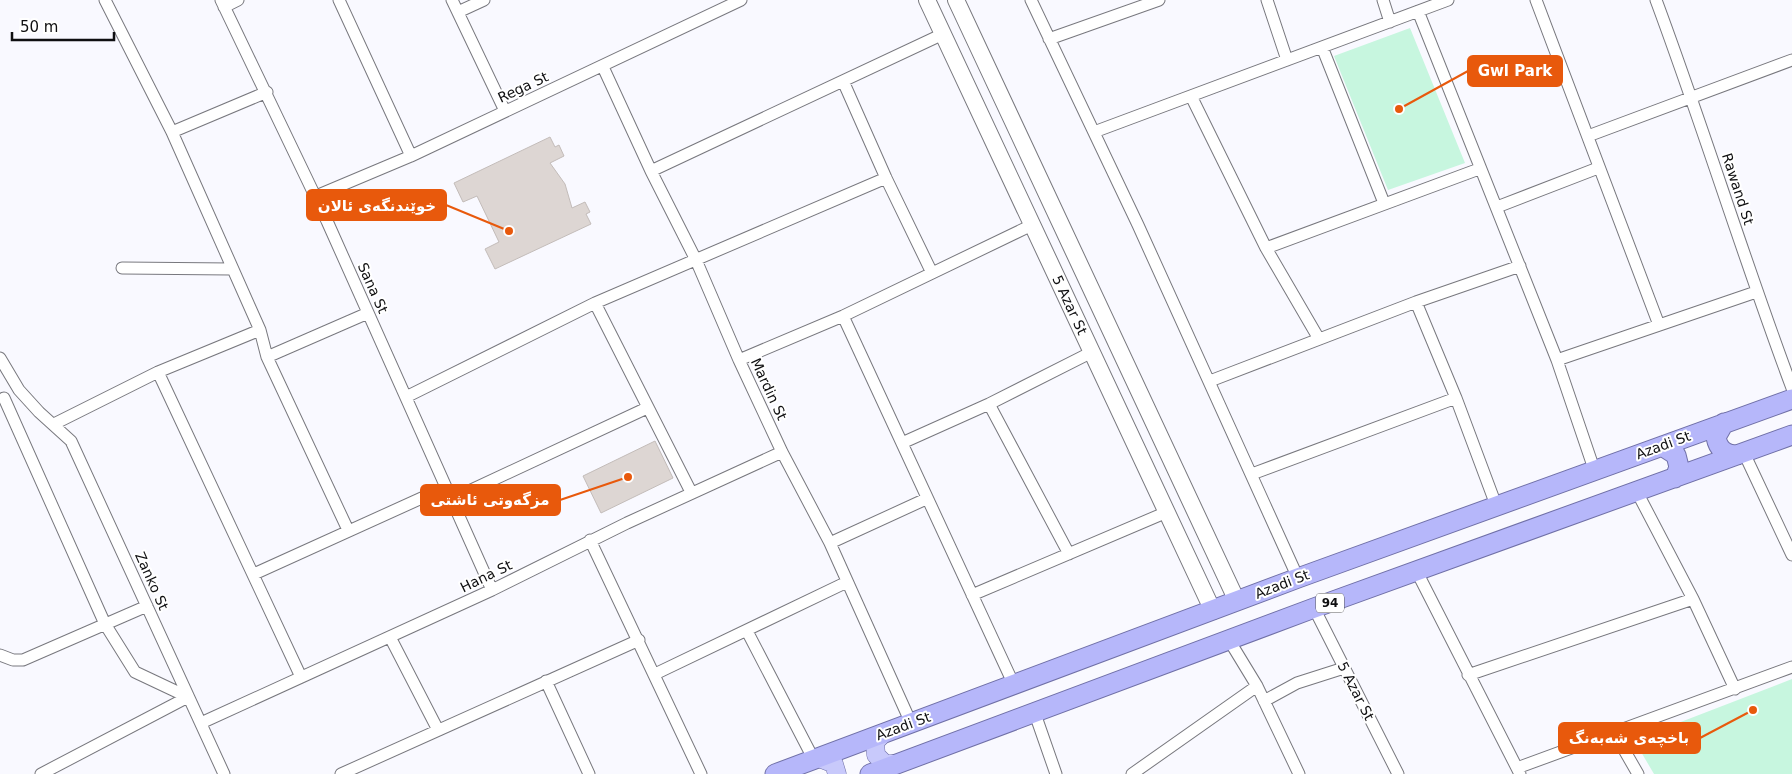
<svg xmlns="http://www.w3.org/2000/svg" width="1792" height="774" viewBox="0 0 1792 774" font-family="'DejaVu Sans',Cairo,sans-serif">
  <rect width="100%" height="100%" fill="#f9f9ff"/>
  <path fill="#c7f6df" d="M1410,28l55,135 -77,27 -54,-134z
    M1792,679v95h-138l-20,-34z"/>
  <path fill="#ddd6d3" stroke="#c3bcb9" d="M550,137l5,10 4,-2 5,11 -14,7 15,21 7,24 13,-6 5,10 -4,2 5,10 -96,45 -10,-20 14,-7 -22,-46 -14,6 -9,-19z
    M655,441l18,37 -72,35 -18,-37z"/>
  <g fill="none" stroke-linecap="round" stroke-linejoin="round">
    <defs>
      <path id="minor" d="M105,0l67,132 88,198
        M221,0l106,221 165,369
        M339,0l72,156
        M452,0l53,111
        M1031,0l107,225 160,353
        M1267,0l20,60
        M1383,0l7,22
        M1536,0l123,325
        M1656,0c48,129 88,260 136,388
        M224,7l14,-7
        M1418,11l139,349 37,109
        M458,12l26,-12
        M1049,39l110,-39
        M1322,47l62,156
        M603,67l48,104 45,89 43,100 43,92 48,91 81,180
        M843,81l43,97 46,95
        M1191,96l75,152 53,91
        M172,132l95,-40
        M1094,132l354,-132
        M1588,136l204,-76
        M651,171l292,-137
        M316,196l95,-40 330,-156
        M1497,207l101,-39
        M1266,248l213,-79
        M122,268l109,1
        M1416,302l40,96 40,107
        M595,303l96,189
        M843,316l171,369
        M267,357l101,-44
        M0,358l19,32 20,22 32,29 153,333
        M739,360l104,-44 189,-91
        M1557,360l199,-68
        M158,372l143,305
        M1210,381l206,-79 104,-36
        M406,397l189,-94 291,-125
        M4,398l101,226 30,48 53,25
        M989,404l80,150
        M54,424l104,-52 102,-42 7,27 81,173
        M902,443l87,-39 103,-52
        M1744,453l48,102
        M1252,474l204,-76
        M1637,492l56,107 42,90
        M452,499l195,-91
        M590,540l111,234
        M830,543l96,-44
        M1417,572l103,202
        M254,574l192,-87
        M972,595l195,-83
        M1314,608l84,166
        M747,631l67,129
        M390,637l48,93
        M1229,640l28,46 42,88
        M0,655l13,5h10l124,-54
        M655,674l192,-92
        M1468,675l225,-76
        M546,681l43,93
        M1264,701l33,-18 47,-15
        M1034,711l22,63
        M201,723l291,-133 135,-67 155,-71
        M1615,734l23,40
        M1517,768l275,-101
        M41,774l147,-77
        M341,774l298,-134
        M1132,774l125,-88"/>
      <path id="secondary" d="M927,0l286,611
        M956,0l281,601"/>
      <path id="primary" d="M884,733l-9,9 1,13 9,9h12
        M819,758l15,6 3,10"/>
      <path id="trunk" d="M1724,423l-8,14c2,12 9,18 21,18
        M1662,446l14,9 3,12 -4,11
        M775,774l523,-196 494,-179
        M870,774l444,-166 478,-173"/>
    </defs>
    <use href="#minor" stroke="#78787e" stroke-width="13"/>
    <use href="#secondary" stroke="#78787e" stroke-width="18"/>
    <use href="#primary" stroke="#7070a7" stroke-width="19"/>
    <use href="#trunk" stroke="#7070a7" stroke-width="21"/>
    <use href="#minor" stroke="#fff" stroke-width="11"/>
    <use href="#secondary" stroke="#fff" stroke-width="16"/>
    <use href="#primary" stroke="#c8c9fb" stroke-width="18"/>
    <use href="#trunk" stroke="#b6b7fa" stroke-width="19"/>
  </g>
  <g text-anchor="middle" stroke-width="4" stroke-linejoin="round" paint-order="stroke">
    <rect fill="#fff" stroke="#575758" stroke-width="1" x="1316" y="593.5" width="28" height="19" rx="4"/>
    <g font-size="12" font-weight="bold" fill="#0f0f11">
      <text x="1330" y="607">94</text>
    </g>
    <g font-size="14" fill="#0f0f11" stroke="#fff">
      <text transform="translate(523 87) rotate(-25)" y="5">Rega St</text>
      <text transform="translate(1738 189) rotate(72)" y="5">Rawand St</text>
      <text transform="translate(373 288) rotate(66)" y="5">Sana St</text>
      <text transform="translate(1070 305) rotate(65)" y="5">5 Azar St</text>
      <text transform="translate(769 389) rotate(65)" y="5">Mardin St</text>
      <text transform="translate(1663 445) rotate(-20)" y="5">Azadi St</text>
      <text transform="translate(486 576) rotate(-26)" y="5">Hana St</text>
      <text transform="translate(152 581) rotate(66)" y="5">Zanko St</text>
      <text transform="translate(1282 584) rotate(-21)" y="5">Azadi St</text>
      <text transform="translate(1356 691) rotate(63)" y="5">5 Azar St</text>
      <text transform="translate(903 726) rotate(-20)" y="5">Azadi St</text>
    </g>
  </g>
  <path fill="none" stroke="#e8590c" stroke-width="2" d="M1399 109L1468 71M509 231L446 205M628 477L560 500M1753 710L1700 738"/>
  <g fill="#e8590c" stroke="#fff" stroke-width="2">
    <circle cx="1399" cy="109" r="5"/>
    <circle cx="509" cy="231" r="5"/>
    <circle cx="628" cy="477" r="5"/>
    <circle cx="1753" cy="710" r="5"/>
  </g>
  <g fill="#e8590c" stroke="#e8590c" stroke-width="2">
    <rect x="1468" y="56" width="94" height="30" rx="5"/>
    <rect x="307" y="190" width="139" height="30" rx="5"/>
    <rect x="421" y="485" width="139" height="30" rx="5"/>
    <rect x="1559" y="723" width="141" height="30" rx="5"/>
  </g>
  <g font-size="15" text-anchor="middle" font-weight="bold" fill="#fff">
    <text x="1515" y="76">Gwl Park</text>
    <text x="377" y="211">خوێندنگەی ئالان</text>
    <text x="490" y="505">مزگەوتی ئاشتی</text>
    <text x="1629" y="743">باخچەی شەبەنگ</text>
  </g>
  <path d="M12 32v8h102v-8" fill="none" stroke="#0f0f11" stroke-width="2.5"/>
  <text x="20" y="32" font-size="15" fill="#0f0f11" stroke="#ffffff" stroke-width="4" paint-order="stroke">50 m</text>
</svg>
